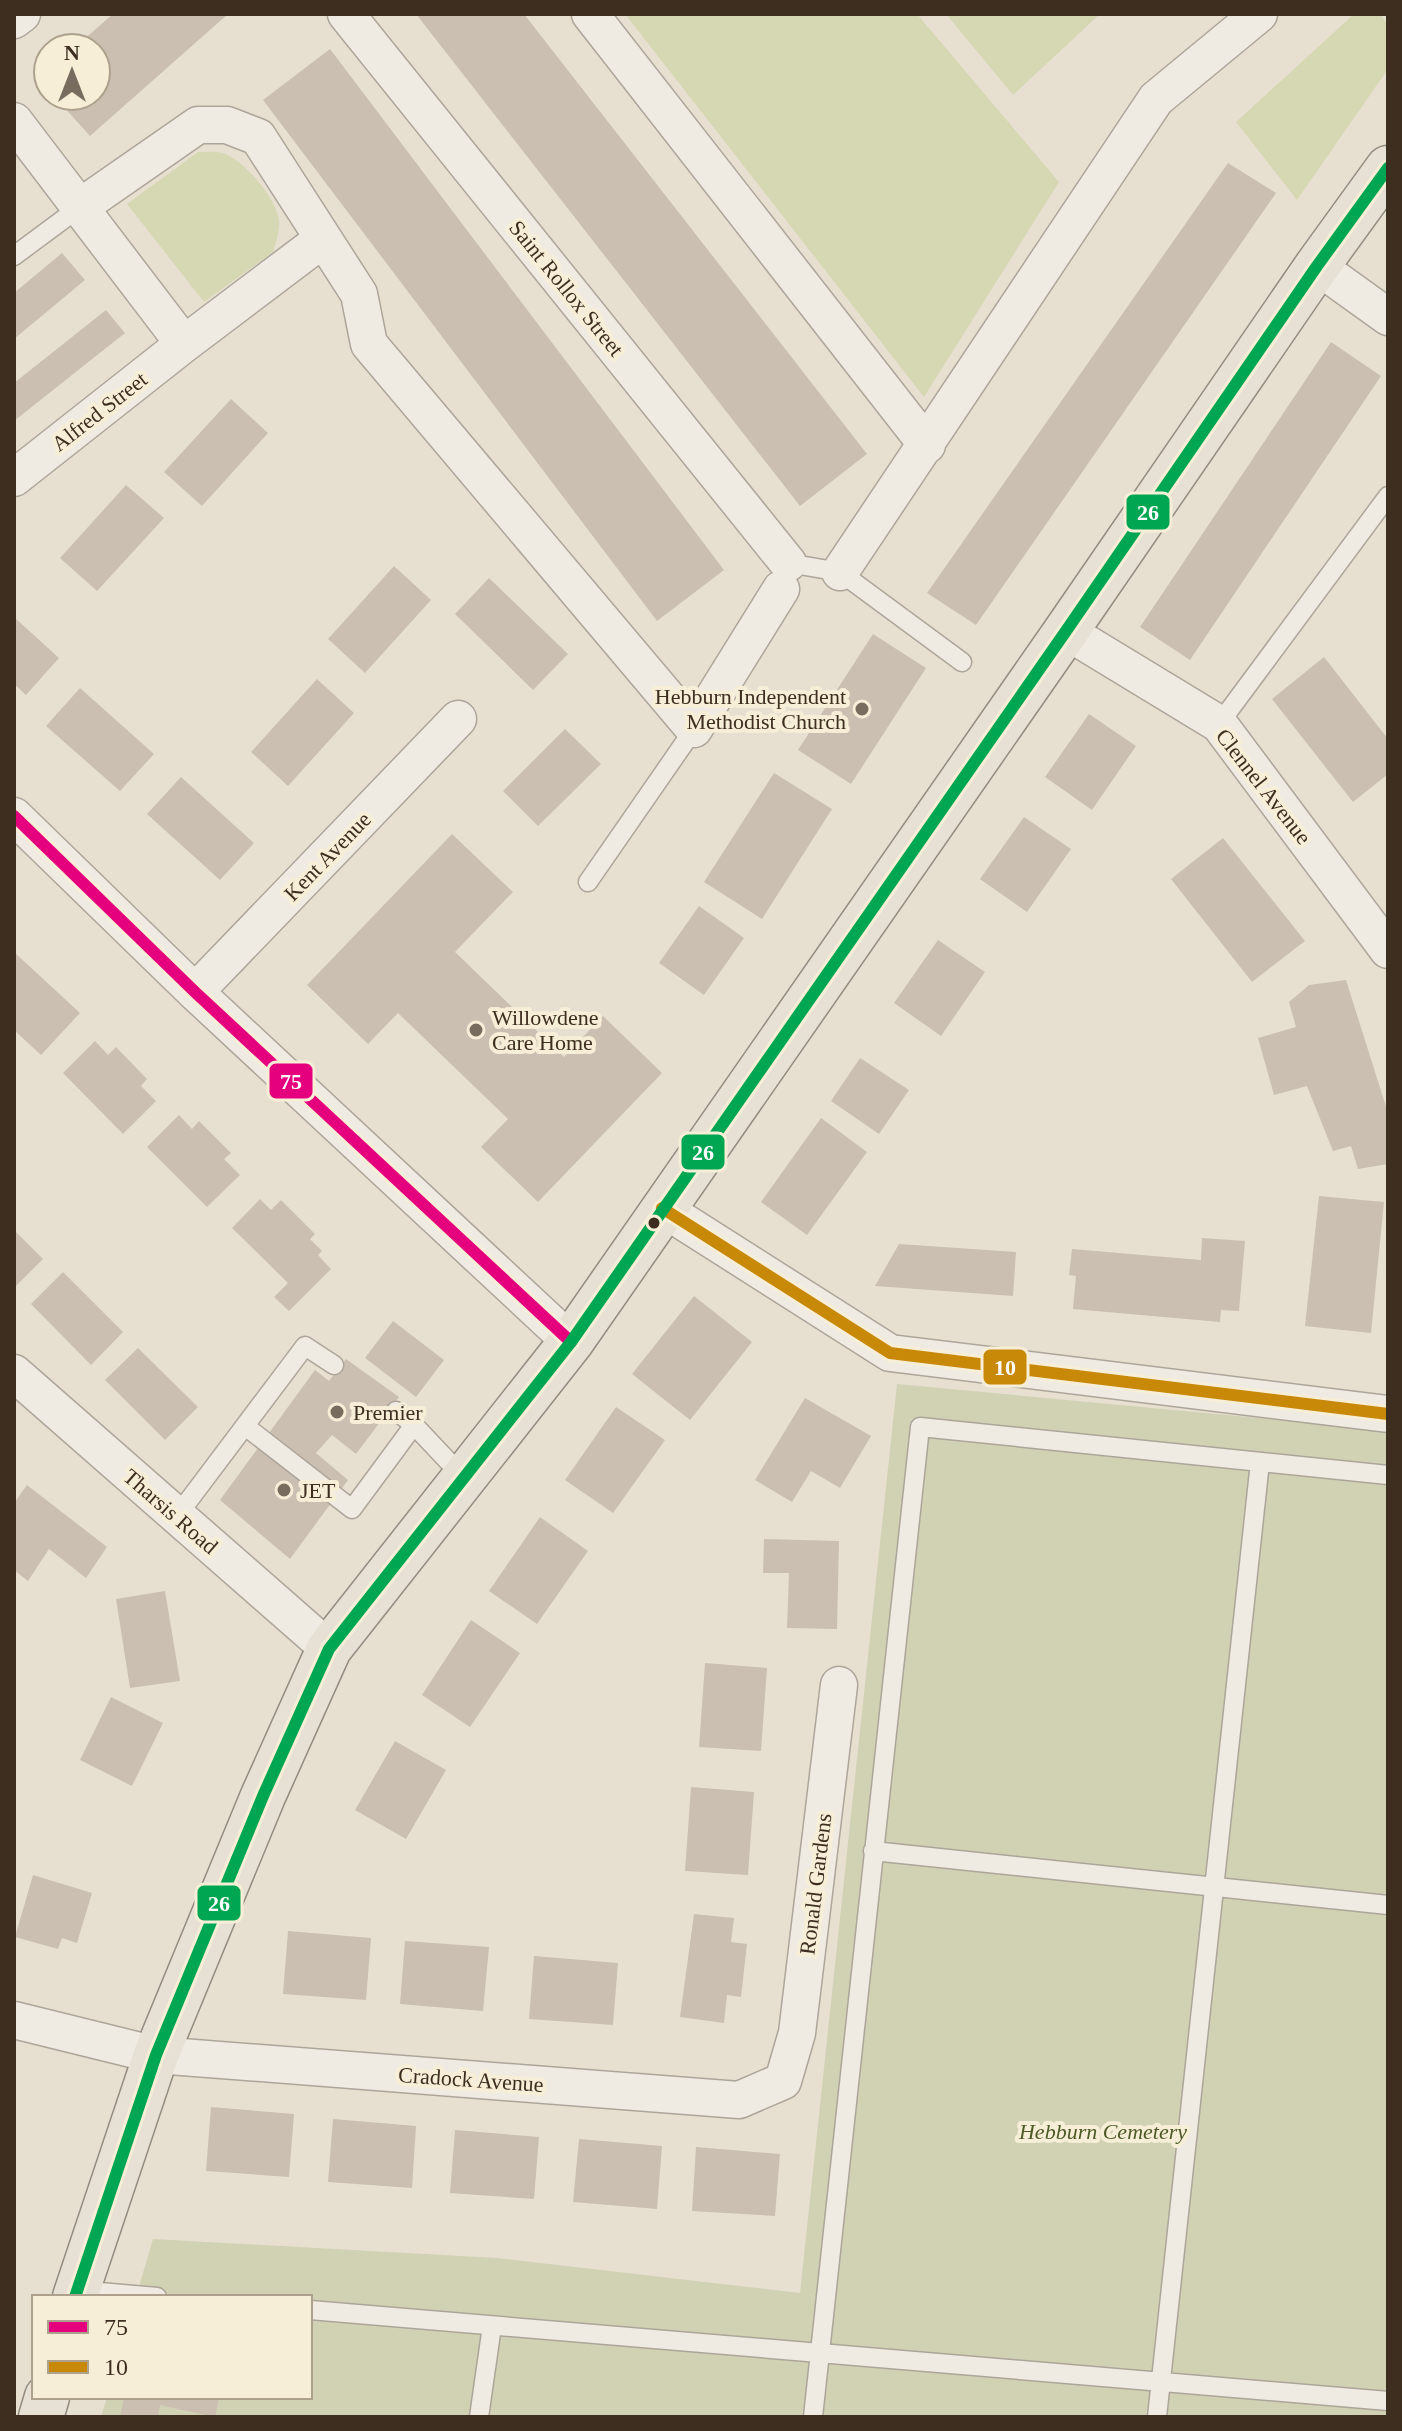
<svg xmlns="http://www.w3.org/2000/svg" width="1402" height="2431" viewBox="0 0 1402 2431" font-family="Georgia,serif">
  <rect width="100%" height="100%" fill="#e7e0d1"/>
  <path fill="#d6d7b3" d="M625,14h292l142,168 -135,215z
    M946,14h154l-87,81z
    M1354,14h27l7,12v43l-91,131 -61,-78z
    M198,152c8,0 18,-1 25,1 22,8 53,45 56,67 1,11 -3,22 -6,32l-69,50 -77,-98z"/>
  <path fill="#d1d1b3" d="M897,1384l491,46v987h-1287l6,-20h203v-100h-174l17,-58 344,19 303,35z"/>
  <path fill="#cbbfb2" d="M113,14h115l-138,122 -36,-40h42v-48h-22z
    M416,14h108l343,440 -67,52z
    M330,49l394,521 -67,51 -394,-521z
    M1228,163l48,30 -300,432 -49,-32z
    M62,253l23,27 -71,59v-46z
    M106,310l19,23 -111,88v-38z
    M1331,342l50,34 -191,284 -50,-33z
    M231,399l37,34 -66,73 -38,-34z
    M126,485l38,33 -67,73 -37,-33z
    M394,566l37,34 -66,73 -37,-34z
    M489,578l79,76 -35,36 -78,-76z
    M14,617l45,41 -33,37 -12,-11z
    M873,634l53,34 -75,116 -53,-34z
    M1324,657l64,82v35l-35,28 -81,-103z
    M317,679l37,34 -66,73 -37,-34z
    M80,688l74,66 -34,37 -74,-65z
    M1089,714l47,32 -44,64 -47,-33z
    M565,729l36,35 -63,62 -35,-35z
    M774,773l58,36 -70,110 -58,-37z
    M181,777l73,66 -34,37 -73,-66z
    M1024,817l47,32 -44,63 -47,-33z
    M452,834l61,58 -58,60 109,105 39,-41 59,57 -124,129 -57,-55 27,-28 -110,-106 -30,31 -61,-59z
    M1223,838l82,103 -53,41 -81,-103z
    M699,906l45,32 -40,57 -45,-32z
    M938,940l47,32 -44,64 -47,-33z
    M14,952l66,61 -39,42 -27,-25z
    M1346,980l42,133v51l-30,5 -7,-23 -18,5 -26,-65 -33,9 -16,-57 38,-11 -7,-25 20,-17z
    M95,1041l13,14 8,-8 31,32 -6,7 15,15 -33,33 -60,-61z
    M860,1058l49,32 -30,44 -48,-33z
    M179,1115l13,14 7,-8 32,32 -7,6 16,16 -33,32 -60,-60z
    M821,1118l46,34 -60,83 -46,-33z
    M1319,1196l65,6 -13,131 -66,-7z
    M260,1199l11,11 10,-10 34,34 -5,5 12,12 -4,4 13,14 -42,42 -15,-14 14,-14 -56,-55z
    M14,1230l29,29 -29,29z
    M1202,1238l43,3 -6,70 -18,-1 -1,12 -147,-13 3,-33 -7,-1 3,-26 129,11z
    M899,1244l117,8 -3,44 -138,-10z
    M63,1272l60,60 -32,33 -60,-61z
    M694,1296l58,46 -62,78 -58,-46z
    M393,1321l51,39 -28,37 -51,-39z
    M138,1348l60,59 -33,33 -60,-60z
    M346,1359l53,38 -43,57 -24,-19 -16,18 32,27 -58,79 -70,-59 95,-130 14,11z
    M805,1398l66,38 -31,52 -29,-17 -19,31 -37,-22z
    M616,1407l49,33 -52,73 -48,-33z
    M27,1485l80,62 -21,31 -37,-29 -21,32 -14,-11v-67z
    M540,1517l48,34 -51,73 -48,-33z
    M764,1539l75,2 -2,88 -50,-1 2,-55h-26z
    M165,1591l15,90 -50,7 -14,-89z
    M471,1620l49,33 -50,74 -48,-32z
    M705,1663l62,5 -6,83 -62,-4z
    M111,1697l52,26 -31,63 -52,-26z
    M395,1741l51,29 -40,69 -51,-29z
    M691,1787l63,5 -6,83 -63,-4z
    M33,1875l59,18 -15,50 -15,-5 -4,11 -43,-12z
    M694,1914l40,4 -3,24 16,2 -6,53 -14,-2 -3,28 -44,-6z
    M288,1931l83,7 -5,62 -83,-6z
    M405,1941l84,6 -6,64 -83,-7z
    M534,1956l84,7 -5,62 -84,-6z
    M211,2107l83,7 -5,63 -83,-6z
    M333,2119l83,7 -4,62 -84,-6z
    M455,2130l84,7 -5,62 -84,-6z
    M579,2139l83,7 -5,63 -84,-7z
    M696,2147l84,7 -5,62 -83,-5z
    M124,2397h95l-4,20 -55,-12 -2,12h-38z"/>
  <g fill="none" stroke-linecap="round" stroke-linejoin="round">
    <defs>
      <path id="lane" d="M14,256l66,-49
        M788,563l52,9 122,90
        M1219,724l169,-228
        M588,882l106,-153
        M396,1411l18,14 50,53
        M245,1426l107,83 62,-84
        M177,1516l128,-170 29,19
        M873,1851l515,54
        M77,2290l80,7
        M310,2310l1078,91
        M479,2417l13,-91
        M813,2417l107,-990 468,48
        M1157,2417l103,-955"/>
      <path id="street" d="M346,14l442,549
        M590,14l337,431
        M14,20l8,-6
        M14,121l170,223
        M80,207l118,-82h29l31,12 101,157 10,50 325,385 87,-140
        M1317,266l71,51
        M14,478l170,-134 139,-105
        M840,572l316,-473 103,-85
        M1066,631l153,93 169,226
        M14,816l181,176 376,350
        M195,992l263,-273
        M662,1208l228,145 498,61
        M14,1373l315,276
        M14,2020l142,35 583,45 44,-19 14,-48 42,-348"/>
      <path id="primary" d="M75,2297l81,-242 107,-259 66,-147 242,-307 495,-711 251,-365 71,-98
        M41,2417l6,-20"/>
    </defs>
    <use href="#lane" stroke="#ada599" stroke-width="21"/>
    <use href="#street" stroke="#ada599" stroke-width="39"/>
    <use href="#primary" stroke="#928b80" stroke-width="47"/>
    <use href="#lane" stroke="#efebe3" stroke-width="18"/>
    <use href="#street" stroke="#efebe3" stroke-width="36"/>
    <use href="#primary" stroke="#e6e1d4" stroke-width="44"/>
    <defs>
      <path id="bus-1" d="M14,816l181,176 376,350"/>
      <path id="bus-2" d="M662,1208l228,145 498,61"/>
      <path id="bus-3" d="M75,2297l81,-242 107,-259 66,-147 242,-307 495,-711 251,-365 71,-98"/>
    </defs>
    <use href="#bus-1" stroke="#f7eed8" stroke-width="18"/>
    <use href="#bus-2" stroke="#f7eed8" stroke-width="18"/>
    <use href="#bus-3" stroke="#f7eed8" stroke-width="18"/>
    <use href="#bus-1" stroke="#e5007d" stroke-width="12"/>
    <use href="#bus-2" stroke="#c88808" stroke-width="12"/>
    <use href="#bus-3" stroke="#00a651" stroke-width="12"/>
  </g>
  <g fill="#786c5e" stroke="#f7eed8" stroke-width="3">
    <circle cx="862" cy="709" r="8"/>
    <circle cx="476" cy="1030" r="8"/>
    <circle cx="337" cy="1412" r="8"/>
    <circle cx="284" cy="1490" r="8"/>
  </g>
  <circle fill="#3d2e20" stroke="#f7eed8" stroke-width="3" cx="654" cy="1223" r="7"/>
  <g text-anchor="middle" stroke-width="8" stroke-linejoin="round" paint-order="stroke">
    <g font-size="22" fill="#3d2e20" stroke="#f7eed8">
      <text transform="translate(567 288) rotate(51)" y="8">Saint Rollox Street</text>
      <text transform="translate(99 411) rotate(-38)" y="8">Alfred Street</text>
      <text transform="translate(1264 786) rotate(52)" y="8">Clennel Avenue</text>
      <text transform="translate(327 856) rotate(-46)" y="8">Kent Avenue</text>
      <text transform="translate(171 1511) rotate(41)" y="8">Tharsis Road</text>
      <text transform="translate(815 1884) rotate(-83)" y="8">Ronald Gardens</text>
      <text transform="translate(471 2079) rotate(4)" y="8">Cradock Avenue</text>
    </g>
    <g font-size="22" fill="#3d2e20" stroke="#f7eed8" text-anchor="start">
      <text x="846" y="704" text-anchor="end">Hebburn Independent<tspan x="846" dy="25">Methodist Church</tspan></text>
      <text x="492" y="1025">Willowdene<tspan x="492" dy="25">Care Home</tspan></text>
      <text x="353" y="1420">Premier</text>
      <text x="300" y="1498">JET</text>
    </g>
    <g font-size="22" font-style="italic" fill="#4d5a26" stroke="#f7eed8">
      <text x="1103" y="2139">Hebburn Cemetery</text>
    </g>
  </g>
  <g stroke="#f7eed8" stroke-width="3">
    <rect x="1125" y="493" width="46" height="38" rx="8" fill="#00a651"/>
    <rect x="268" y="1062" width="46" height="38" rx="8" fill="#e5007d"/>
    <rect x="680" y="1133" width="46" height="38" rx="8" fill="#00a651"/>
    <rect x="982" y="1348" width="46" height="38" rx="8" fill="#c88808"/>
    <rect x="196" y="1884" width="46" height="38" rx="8" fill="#00a651"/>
  </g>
  <g font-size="22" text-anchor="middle" font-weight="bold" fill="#fff">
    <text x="1148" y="520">26</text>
    <text x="291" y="1089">75</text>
    <text x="703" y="1160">26</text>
    <text x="1005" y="1375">10</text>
    <text x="219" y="1911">26</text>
  </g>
  <rect width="1402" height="2431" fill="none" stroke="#3d2e20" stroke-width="32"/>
  <rect x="32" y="2295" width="280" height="104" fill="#f7eed8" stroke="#ada18e" stroke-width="2"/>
  <rect x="48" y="2321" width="40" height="12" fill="#e5007d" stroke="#ada18e" stroke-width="2"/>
  <text x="104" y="2335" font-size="24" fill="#3d2e20">75</text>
  <rect x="48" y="2361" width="40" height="12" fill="#c88808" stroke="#ada18e" stroke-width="2"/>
  <text x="104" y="2375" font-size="24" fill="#3d2e20">10</text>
  <g transform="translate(72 72)"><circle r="38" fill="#f7eed8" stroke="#ada18e" stroke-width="2"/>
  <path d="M0-6L14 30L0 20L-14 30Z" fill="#786c5e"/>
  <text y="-12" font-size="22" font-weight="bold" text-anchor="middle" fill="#3d2e20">N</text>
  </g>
</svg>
